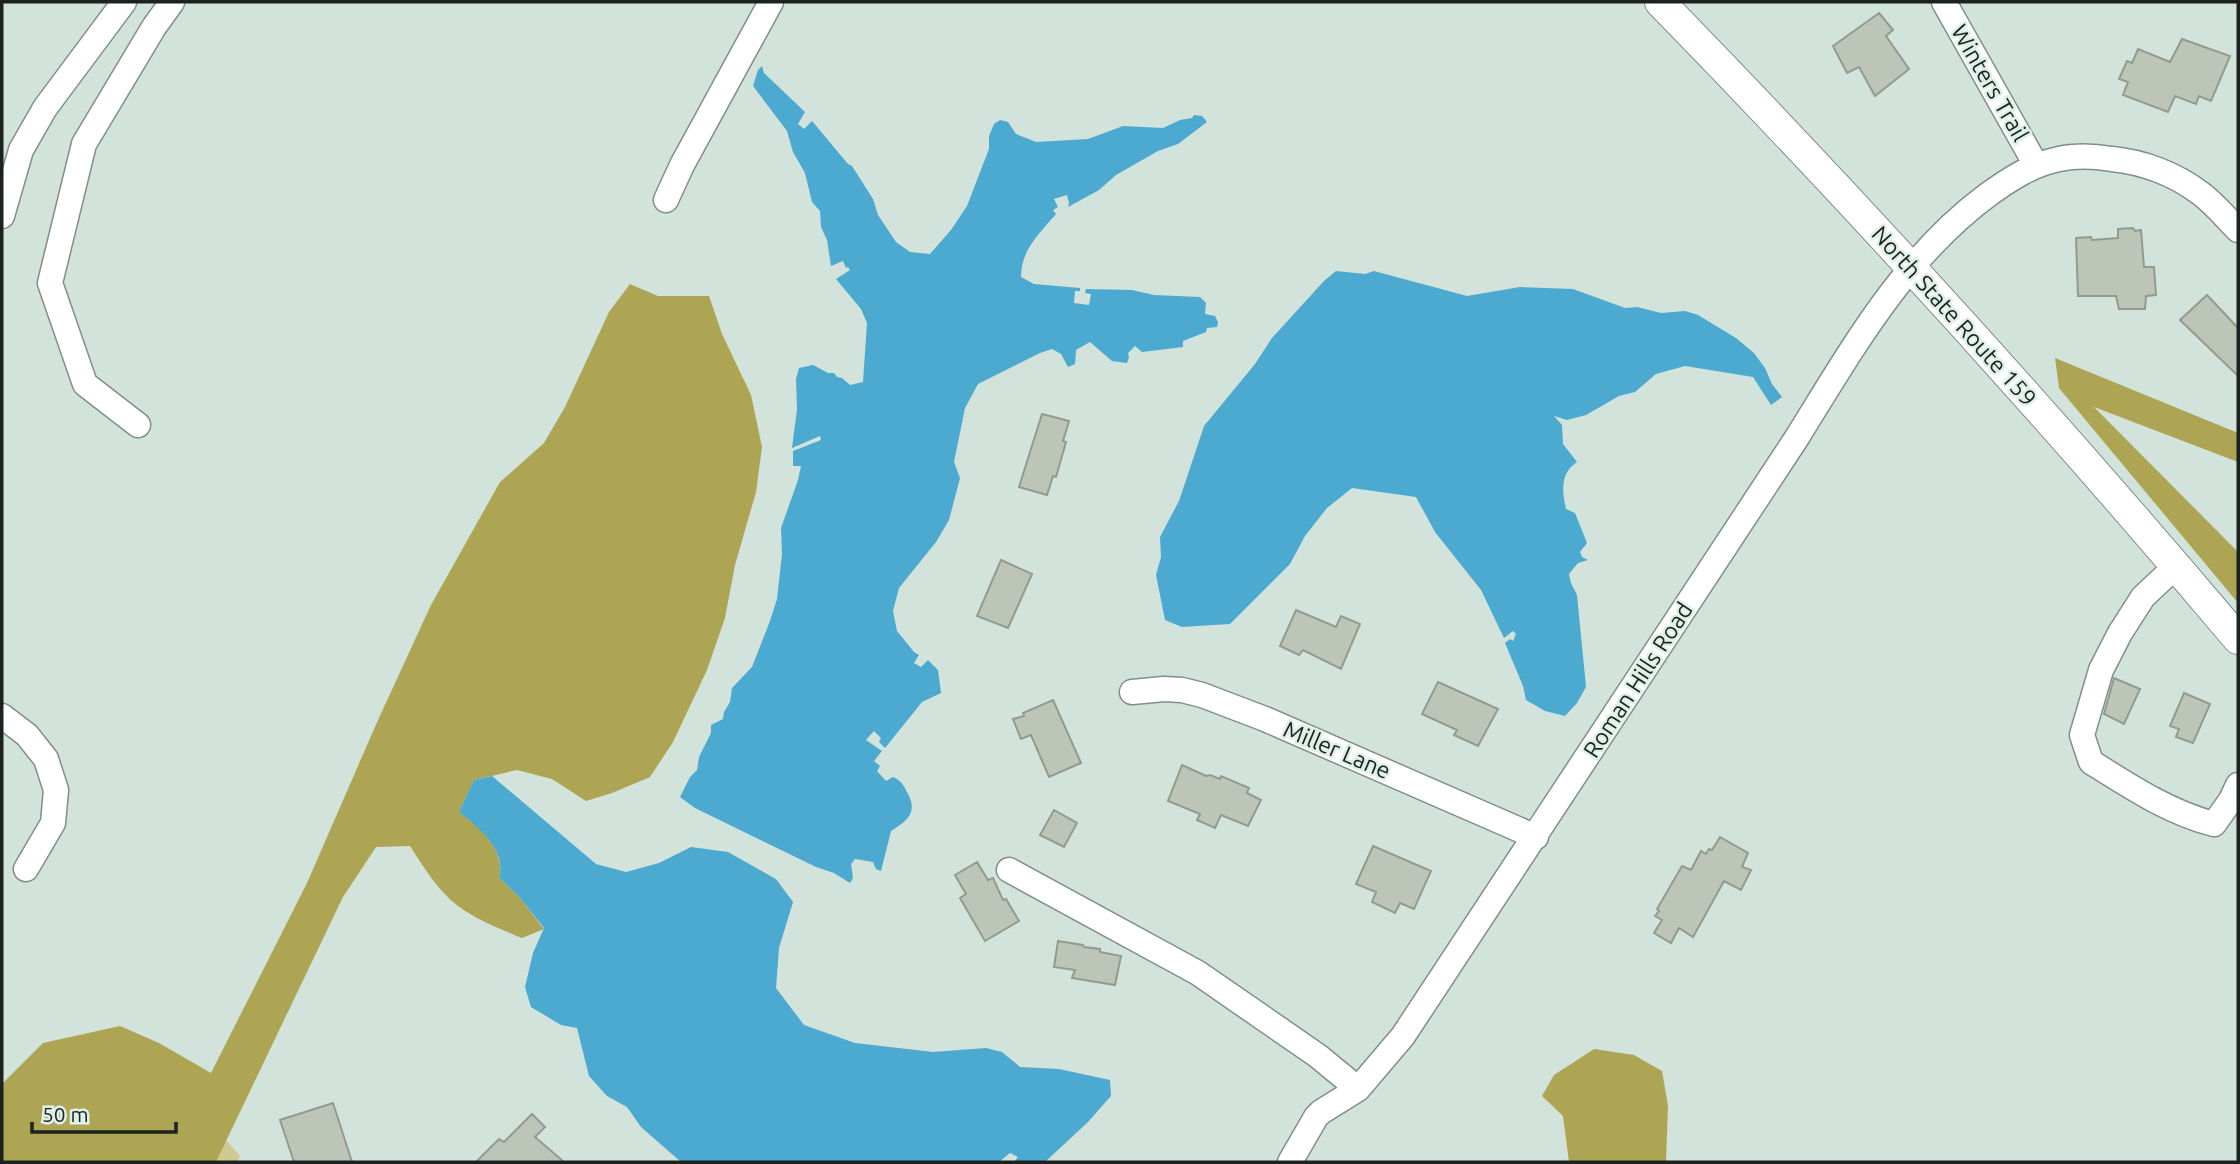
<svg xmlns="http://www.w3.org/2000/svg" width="2240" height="1164" viewBox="0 0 2240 1164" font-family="Ubuntu,sans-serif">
  <rect width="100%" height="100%" fill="#d2e3db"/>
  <path fill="#cfca92" d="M226,1140l14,16 -3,6h-21z"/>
  <path fill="#ada553" d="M630,284l28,12h51l13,38 29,61 11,52 -6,45 -21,73 -10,53 -18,52 -34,72 -23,35 -38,16 -26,8 -34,-22 -35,-9 -43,10 -15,32c20,15 47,37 40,65l21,21 24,31 -22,9c-22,-9 -45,-18 -64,-32 -20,-15 -35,-40 -48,-60l-34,1 -33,50 -127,265h-214v-78l41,-41 77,-17 39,17 52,30 96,-190 71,-163 53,-115 69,-123 44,-39 21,-36 44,-95z
    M2055,358l183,75v29l-144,-55 144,145v51l-179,-215z
    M1594,1049l40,6 28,16 6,35 -2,56h-97l-6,-46 -21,-20 12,-21z"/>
  <path fill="#4ca9d0" d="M762,66l2,7 41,39 -7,12 6,5 8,-8 36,43 4,2 21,33 5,16 18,27 14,10 20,2 21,-24 16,-24 22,-57v-13l5,-12 6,-4 8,2 8,12 20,8 52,-3 35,-13 40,2 17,-8 12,-2 2,-3 8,1 5,6 -29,22 -20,7 -42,24 -17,15 -31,17 1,-4 -2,-8 -13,4 4,8 -5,3 3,4c-17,20 -35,36 -35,63l13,7 46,4v3h-5l-1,12 15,2 2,-11 -6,-1 1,-4 46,1 22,5 46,2 6,6 -1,11 10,2 3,6 -1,5 -10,1 -1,4 -23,9v6l-41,5 -7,-6 -7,7 1,4 -2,6 -15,-2 -22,-19 -14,8 -1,14 -7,3 -7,-13 -9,-5 -12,4 -62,31 -13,24 -11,54 6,16 -11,42 -13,22 -37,46 -6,23 4,20 17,21 5,3 -5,8 7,4 7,-7 10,10 3,23 -19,9 -37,46 -6,-6 2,-4 -7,-7 -8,9 16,11 -8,10 6,5 -3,5 9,10 7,-4c9,4 11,9 15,17 10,19 -1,27 -17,37l-10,40 -5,-2 -3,-7 -18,-3 -4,5 2,14 -3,5 -16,-10 -18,-6 -121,-59 -15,-11 10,-20 7,-7 2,-13 12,-24v-8l12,-6 1,-7 6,-10 2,-14 20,-21 18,-46 7,-22 5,-45 -1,-26 17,-48 3,-14h-8v-15l28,-11 -1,-4 -28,12 5,-39 -1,-30 3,-11 14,-3 15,8h6l3,4 5,1 8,7 13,-3 4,-59 -6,-14 -25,-30 14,-9 -2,-3 -2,1 -3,-7 -12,5 -4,-26 -6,-13 -1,-16 -8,-9 -7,-29 -12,-21 -6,-21 -34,-45 5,-16z
    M1336,271l29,3 9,-3 93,25 53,-9 53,2 52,19 12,-1 24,6 24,-2 13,4 38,23 18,15 11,15 7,16 10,13 -11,8 -18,-28 -68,-11 -29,8 -21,18 -16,4 -33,19 -19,5 -13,-4 8,9 1,19 14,18c-17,11 -15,29 -11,47l9,4 12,30 -7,9 2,5 6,3 -10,3 -9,11 2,9 6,12 9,92 -9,16 -12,13 -20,-5 -19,-11 -3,-14 -18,-43 5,-4 3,2 3,-7 -3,-3 -9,7 -23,-48 -46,-58 -19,-35 -64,-9 -25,20 -22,28 -15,28 -60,60 -48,3 -17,-7 -9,-45 5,-18 -1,-20 19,-36 25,-75 51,-62 17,-26 52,-57z
    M492,776l104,88 30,8 33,-9 32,-16 37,5 48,27 17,23 -14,46 -3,40 28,37 51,18 78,9 53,-4 16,4 18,15 39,2 51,11 1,16 -23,26 -43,40h-31l4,-5 -8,-4 -11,9h-318l-40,-35 -14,-20 -20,-11 -18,-20 -12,-48 -16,-3 -30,-18 -6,-20 8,-34 11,-25 -24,-30 -21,-21c8,-27 -21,-50 -40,-65l15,-32z"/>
  <path fill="#bcc5b8" stroke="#929b8d" stroke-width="2" d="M1879,13l14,17 -7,6 23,33 -34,27 -16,-29 -12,6 -14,-27z
    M2182,39l48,17 -19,45 -12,-5 -3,8 -21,-8 -7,16 -45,-17 5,-13 -9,-3 8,-18 5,2 6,-14 32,13z
    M2133,228l2,3 6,-1 3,37h10l2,28 -10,1 -1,13h-26l-3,-13h-38l-2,-58 15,-1 1,3 26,-2v-9z
    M2207,295l31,33v48l-58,-56z
    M1042,414l27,7 -6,20 3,1 -10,35 -3,-1 -6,19 -28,-8z
    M1001,560l31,14 -24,54 -31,-12z
    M1296,610l40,17 5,-11 19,8 -19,45 -38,-19 -4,5 -19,-9z
    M2114,678l26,11 -16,35 -20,-10z
    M1438,682l60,27 -20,37 -24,-11 3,-5 -35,-16z
    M2184,693l26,11 -17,39 -17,-6 3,-8 -9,-3z
    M1053,700l28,63 -32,14 -18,-42 -10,4 -8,-20 11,-3 -1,-3z
    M1182,765l24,11 4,-1 10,4 1,-3 28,12 -2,5 14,7 -13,26 -27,-11 -6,13 -18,-8 3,-6 -32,-13z
    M1054,810l23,13 -13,24 -24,-12z
    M1720,837l28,16 -6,14 9,3 -10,20 -17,-9 -31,56 -14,-9 -8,15 -17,-10 8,-13 -7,-4 4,-5 -2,-2 25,-43 9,4 10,-19 5,3 3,-5 3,1z
    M1373,846l58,25 -17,38 -14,-6 -5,10 -23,-11 4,-10 -20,-8z
    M977,862l11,18 5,-2 10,22 3,-1 13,22 -34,20 -25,-43 6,-4 -11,-19z
    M1058,941l25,4 1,2 16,2v3l21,4 -6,29 -43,-7 3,-8 -21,-3z
    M333,1103l19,59h-58l-14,-42z
    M532,1114l13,13 -10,10 29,25h-88l23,-23 5,3z"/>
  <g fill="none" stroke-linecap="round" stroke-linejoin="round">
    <defs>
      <path id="minor" d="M1944,2l92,163
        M666,200l16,-35 89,-163
        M2,216l19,-66 24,-42 79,-106
        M138,425l-53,-41 -35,-101 34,-139 70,-117 18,-25
        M2176,566l-33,31 -23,36 -19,37 -19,65 9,27c38,24 79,51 123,62l17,-24 7,-15
        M1132,692l32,-3 18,1 20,5 63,24 271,118
        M2,716l25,19 19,24 10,31 -3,33 -27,46
        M1009,870l189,103 120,83 40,33
        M1290,1162l26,-45 5,-5 37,-23 45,-53 393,-597c55,-88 107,-182 193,-245 21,-15 44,-30 70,-35 18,-4 35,-3 53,0 31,3 63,15 88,34 14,10 26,25 38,37"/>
      <path id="major" d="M1660,2c200,205 393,418 578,637"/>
    </defs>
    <use href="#minor" stroke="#809089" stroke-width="27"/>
    <use href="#major" stroke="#809089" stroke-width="32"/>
    <use href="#minor" stroke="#fff" stroke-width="24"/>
    <use href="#major" stroke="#fff" stroke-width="30"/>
  </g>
  <g text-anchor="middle" stroke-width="5" stroke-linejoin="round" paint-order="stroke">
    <g font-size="23" fill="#1b221f" stroke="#dff0e8">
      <text transform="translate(1990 83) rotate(60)" y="8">Winters Trail</text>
      <text transform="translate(1954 316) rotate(48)" y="8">North State Route 159</text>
      <text transform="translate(1638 680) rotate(-57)" y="8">Roman Hills Road</text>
      <text transform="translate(1337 750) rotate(23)" y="8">Miller Lane</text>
    </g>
  </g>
  <rect width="2240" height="1164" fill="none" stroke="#1b221f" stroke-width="7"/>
  <path d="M32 1122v10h144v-10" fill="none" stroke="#1b221f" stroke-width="3.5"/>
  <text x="42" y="1122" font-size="21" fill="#1b221f" stroke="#dff0e8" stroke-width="5" paint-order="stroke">50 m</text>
</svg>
